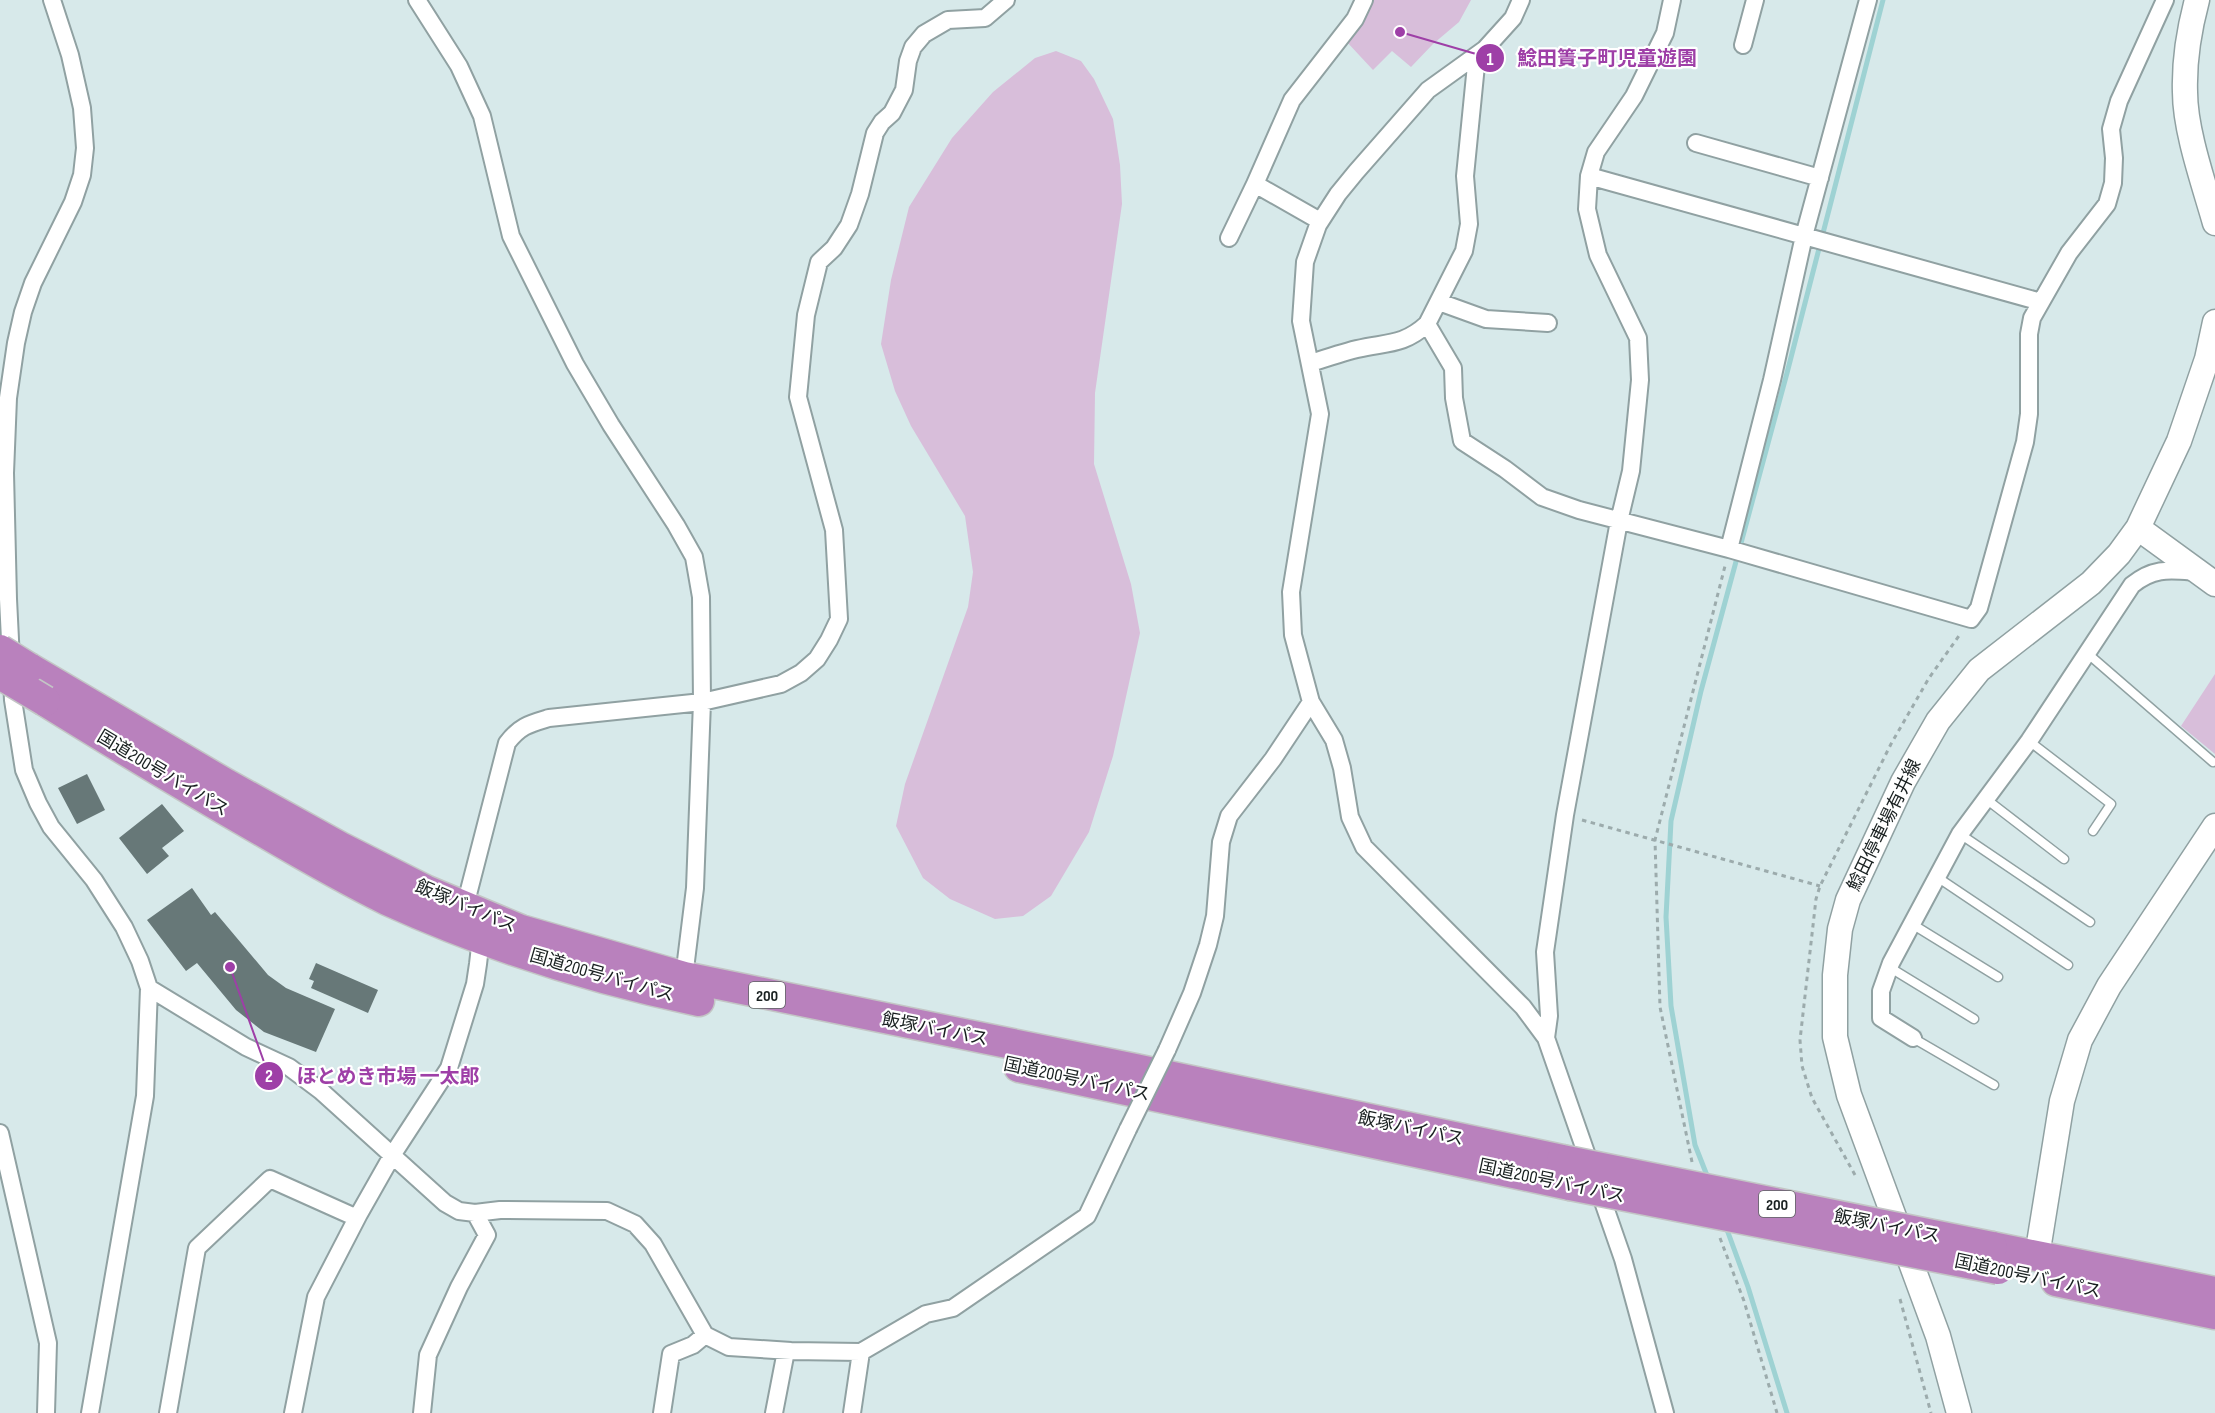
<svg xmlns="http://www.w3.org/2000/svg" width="2215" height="1413" viewBox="0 0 2215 1413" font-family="'Sofia Sans Condensed','Noto Sans JP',sans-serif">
  <rect width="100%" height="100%" fill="#d7e9ea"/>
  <path fill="#d8beda" d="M1370,0h101l-12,22 -26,22 -22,23 -19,-16 -19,19 -27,-29z
    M1056,51l25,10 13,18 19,40 7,46 2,39 -27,189 -1,71 37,120 9,49 -27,123 -24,76 -38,64 -28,20 -28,3 -45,-20 -27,-21 -27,-52 9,-42 63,-177 5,-35 -8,-56 -54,-90 -16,-35 -14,-47 10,-64 18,-73 43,-69 41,-46 42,-34z
    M2215,674v80l-34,-28z"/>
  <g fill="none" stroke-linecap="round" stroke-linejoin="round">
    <path stroke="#9ed2d3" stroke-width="5" d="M1708,1178l-13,-33 -24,-139 -5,-89 5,-96 30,-130 86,-318 96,-373
      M1726,1227l22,60 39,126"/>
  </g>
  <path fill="#677878" d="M87,774l18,36 -28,14 -19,-36z
    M162,804l22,27 -22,17 7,8 -22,18 -28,-36z
    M192,888l19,27 4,-3 53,63 18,13 49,21 -19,43 -52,-20 -28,-22 -39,-47 -11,8 -39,-51z
    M316,963l62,27 -10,23 -57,-25 3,-7 -5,-2z"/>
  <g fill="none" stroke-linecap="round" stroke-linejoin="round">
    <defs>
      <path id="lane" d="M2087,653l126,109
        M2029,741l82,63 -18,27
        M1986,799l78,60
        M1960,834l130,88
        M1937,877l131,88
        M1912,924l86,53
        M1889,967l85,52
        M1913,1038l81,47"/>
      <path id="street" d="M52,0l18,55 12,53 3,40 -3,27 -9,27 -40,81 -10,29 -7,31 -8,55 -3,75 3,126 5,101 11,70 14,33 13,24 43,53 30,47 16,34 9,27 -4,108 -55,317
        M417,0l42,66 23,50 29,120 64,128 36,61 65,100 18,32 7,40 1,105 -7,186 -11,89
        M1521,0l-8,18 -28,31 -57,41 -72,82 -18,22 -20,31 -13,37 -4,59 19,93 -29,178 2,43 18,67 23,38 8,28 8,49 14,30 159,160 23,31 77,221 42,154
        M1743,45l12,-45
        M1477,55l-12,121 4,48 -5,27 -37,73 26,44 1,30 8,43 43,28 37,28 37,13 150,39 242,70 8,-11 46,-166 4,-28v-80l3,-16 37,-65 38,-49 6,-21 1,-25 -3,-29 8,-28 46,-101
        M1696,143l124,35
        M1589,176l452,126
        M1320,221l-65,-37 37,-84 63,-81 9,-19
        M1229,238l26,-54
        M1439,302l47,17 62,4
        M1311,363c15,-5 30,-10 46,-14 29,-7 46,-3 70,-25
        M1729,549l43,-169 32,-144 64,-236
        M149,988l97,59 43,20 32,24 124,112 14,8 16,2 25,-3 107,1 28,13 18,20 52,91 24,12 62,4 70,1 65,-38 27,-6 134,-92 41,-87
        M1546,1038l3,-22 -4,-64 20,-137 54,-294 12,-50 9,-91 -2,-42 -40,-83 -11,-46 2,-33 7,-24 38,-56 31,-63 7,-33
        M1913,1038l-32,-20v-27l10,-28 69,-129 69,-93 103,-156c22,-18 38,-15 65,-13
        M1167,1050l25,-57 16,-48 7,-29 6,-74 8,-26 44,-57 38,-57
        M0,1133l48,210 -2,70
        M168,1413l29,-165 73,-69 87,39
        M293,1413l23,-116 43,-83 34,-60 56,-86 26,-84 3,-20 3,-26 -16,-32 42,-163c13,-17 22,-19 42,-25l153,-16 79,-18 20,-11 16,-14 12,-19 10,-21 -5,-89 -36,-133 8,-82 13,-53 15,-14 15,-23 11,-31 15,-61 7,-11 10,-9 12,-23 4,-29 5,-14 11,-13 24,-14 37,-2 21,-18
        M422,1413l6,-58 31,-68 28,-52 -12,-22
        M662,1413l9,-59 22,-9 12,-10
        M774,1413l12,-62
        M852,1413l9,-61"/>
      <path id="secondary" d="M2197,0c-8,30 -13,61 -12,92 0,39 19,92 30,131
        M2138,528l77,56
        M2037,1256l25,-155 18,-61 29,-54 106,-160
        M1959,1413l-21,-77 -89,-241 -14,-58v-62l5,-46 8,-29 55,-118 35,-61 41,-51 112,-87 28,-29 19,-26 41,-87 28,-82 8,-37"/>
      <path id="highway" d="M29,668l197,116 114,63 85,43 96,40 163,47 451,92 427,91
        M45,701c71,44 142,87 215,129 41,24 84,49 127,70 99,45 206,79 312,101
        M1019,1067l551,118
        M1992,1247l223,45
        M2056,1281l159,33"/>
    </defs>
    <use href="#lane" stroke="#90a1a2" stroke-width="11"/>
    <use href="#street" stroke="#90a1a2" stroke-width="20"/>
    <use href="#secondary" stroke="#90a1a2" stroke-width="27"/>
    <use href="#highway" stroke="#c3c5c5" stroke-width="33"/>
    <path stroke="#9cabac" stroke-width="3" stroke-dasharray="4.5 4.5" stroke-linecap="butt" d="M1582,820l238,66
      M1692,1162l-32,-155 -5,-167 70,-274
      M1855,1175l-43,-77 -10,-32 -2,-26 16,-141 4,-13 71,-142 38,-66 32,-45
      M1720,1238l24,63 33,112
      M1900,1299l31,114"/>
    <use href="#lane" stroke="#fff" stroke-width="8"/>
    <use href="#street" stroke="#fff" stroke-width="16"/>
    <use href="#secondary" stroke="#fff" stroke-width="24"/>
    <use href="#highway" stroke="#b981bd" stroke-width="30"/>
    <defs>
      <path id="street-bridge" d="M1128,1129l39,-79"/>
      <path id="highway-bridge" d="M0,650l29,18
        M0,674l45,27
        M1562,1160l430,87
        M1570,1185l428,84"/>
    </defs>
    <use href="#street-bridge" stroke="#90a1a2" stroke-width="20" stroke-linecap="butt"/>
    <use href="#highway-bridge" stroke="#c3c5c5" stroke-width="33" stroke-linecap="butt"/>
    <use href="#street-bridge" stroke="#fff" stroke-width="16"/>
    <use href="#highway-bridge" stroke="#b981bd" stroke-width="30"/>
  </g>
  <g text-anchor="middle" stroke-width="4.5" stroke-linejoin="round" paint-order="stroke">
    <g fill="#fff" stroke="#5e6363" stroke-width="1.5">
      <rect x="749" y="982" width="36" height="26" rx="4.5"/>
      <rect x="1759" y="1191" width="36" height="26" rx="4.5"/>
    </g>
    <g font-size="16" font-weight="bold" fill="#192020">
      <text x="767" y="1001">200</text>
      <text x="1777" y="1210">200</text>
    </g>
    <g font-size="18" fill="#192020" stroke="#fff">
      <text transform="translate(163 773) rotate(31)" y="6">国道200号バイパス</text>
      <text transform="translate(1884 825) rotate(-64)" y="6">鯰田停車場有井線</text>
      <text transform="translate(466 906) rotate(23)" y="6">飯塚バイパス</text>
      <text transform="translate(602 975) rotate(16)" y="6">国道200号バイパス</text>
      <text transform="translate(935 1029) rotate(11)" y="6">飯塚バイパス</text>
      <text transform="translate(1077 1079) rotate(12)" y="6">国道200号バイパス</text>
      <text transform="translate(1411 1128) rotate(12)" y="6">飯塚バイパス</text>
      <text transform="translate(1552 1181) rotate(12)" y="6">国道200号バイパス</text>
      <text transform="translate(1887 1226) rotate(11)" y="6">飯塚バイパス</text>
      <text transform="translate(2028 1276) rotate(12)" y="6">国道200号バイパス</text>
    </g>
  </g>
  <path fill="none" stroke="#9e3fa7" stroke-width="2" d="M1400 32L1490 58M230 967L269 1076"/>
  <g fill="#9e3fa7" stroke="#fff" stroke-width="2">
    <circle cx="1400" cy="32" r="6"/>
    <circle cx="230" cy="967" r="6"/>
    <circle cx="1490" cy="58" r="15"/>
    <circle cx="269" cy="1076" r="15"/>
  </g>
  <g font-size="18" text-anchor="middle" font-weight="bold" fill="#fff">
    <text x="1490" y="65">1</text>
    <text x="269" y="1082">2</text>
  </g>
  <g font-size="20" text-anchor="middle" font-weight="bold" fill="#9e3fa7" stroke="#fff" stroke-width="4.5" stroke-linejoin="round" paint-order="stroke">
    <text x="1607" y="65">鯰田簀子町児童遊園</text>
    <text x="388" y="1083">ほとめき市場 一太郎</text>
  </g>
</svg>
